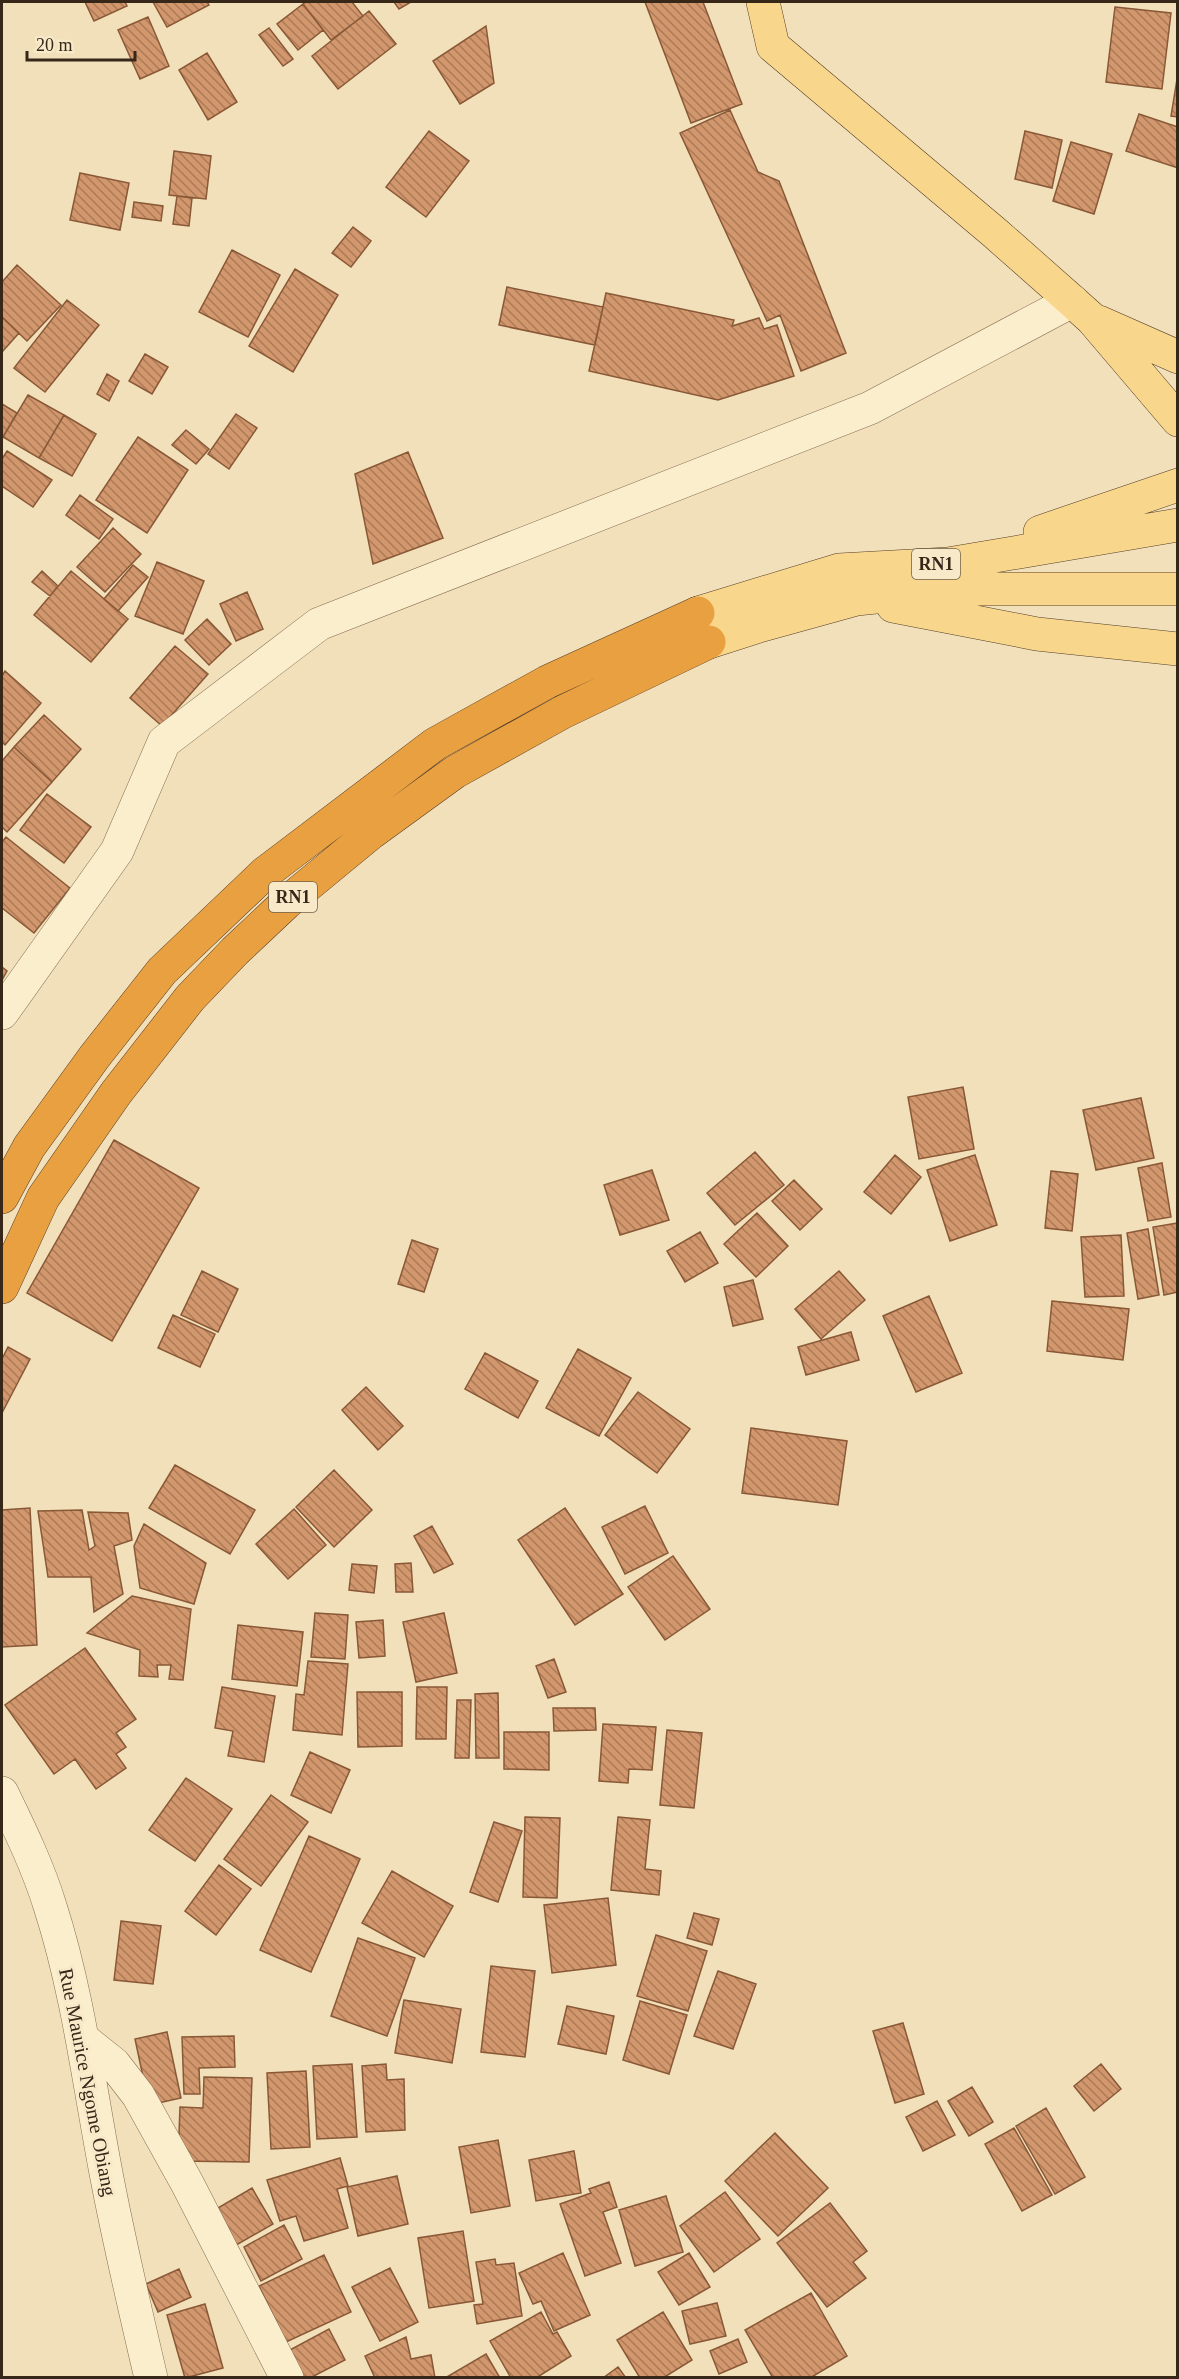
<svg xmlns="http://www.w3.org/2000/svg" width="1179" height="2379" viewBox="0 0 1179 2379" font-family="'Times New Roman',serif">
  <defs>
    <pattern id="building-back-hatch" width="6" height="6" patternUnits="userSpaceOnUse" patternTransform="scale(1.5)"><rect width="6" height="6" fill="#d2976c"/><path d="M-1 5l2 2M0 0l6 6M5-1l2 2" fill="none" stroke="#ab7b58"/></pattern>
  </defs>
  <rect width="100%" height="100%" fill="#f1e0b9"/>
  <path fill="url(#building-back-hatch)" stroke="#895837" stroke-width="1.5" d="M85,2h40l2,4 -33,15z
    M153,2h54l2,3 -42,22z
    M306,2h46l11,14 -32,24 -28,-36z
    M394,2h17l-12,7z
    M645,2h58l39,102 -51,19z
    M303,4l20,26 -25,20 -21,-26z
    M1115,7l56,6 -9,76 -56,-7z
    M369,11l27,33 -58,45 -26,-33z
    M148,17l21,49 -29,13 -22,-49z
    M486,26l8,57 -34,21 -27,-43z
    M269,28l24,31 -10,7 -24,-31z
    M207,53l30,49 -29,18 -29,-50z
    M1178,73v44l-7,-1z
    M730,110l28,62 21,9 67,172 -45,18 -21,-56 -13,6 -87,-188z
    M1139,114l39,13v41l-52,-17z
    M429,131l40,30 -43,56 -40,-30z
    M1025,131l37,9 -10,48 -37,-9z
    M1071,142l41,12 -18,60 -41,-13z
    M174,151l37,5 -5,43 -37,-4z
    M80,173l49,10 -9,47 -50,-10z
    M177,196l15,2 -3,28 -16,-2z
    M134,202l29,4 -2,15 -29,-4z
    M353,227l18,14 -20,26 -19,-14z
    M232,250l48,25 -32,62 -49,-25z
    M17,265l44,40 -34,36 -25,-24v-35z
    M295,269l43,26 -45,77 -44,-26z
    M507,287l96,20 -8,38 -96,-20z
    M606,293l128,27 -2,6 27,-8 5,11 13,-4 17,51 -76,24 -129,-29z
    M67,300l32,25 -54,67 -31,-24z
    M2,317l17,16 -17,19z
    M145,354l23,13 -16,27 -23,-13z
    M107,374l12,7 -10,20 -12,-7z
    M28,395l36,20 -25,43 -36,-21z
    M2,404l15,9 -14,24 -1,-1z
    M236,414l21,14 -28,41 -21,-15z
    M64,415l32,19 -24,42 -33,-18z
    M186,430l23,19 -13,15 -24,-19z
    M138,437l50,33 -41,63 -51,-33z
    M7,451l45,29 -19,27 -31,-21v-27z
    M408,452l35,86 -70,26 -18,-90z
    M80,495l33,24 -14,20 -33,-24z
    M113,528l28,26 -36,38 -28,-25z
    M157,562l47,19 -21,53 -48,-18z
    M133,565l15,12 -30,34 -14,-12z
    M42,571l16,15 -8,10 -18,-14z
    M71,571l57,48 -37,43 -57,-47z
    M247,592l16,37 -27,12 -16,-37z
    M207,619l24,25 -22,21 -24,-25z
    M175,646l33,28 -46,52 -32,-28z
    M5,671l36,32 -36,42 -3,-3v-66z
    M44,715l37,34 -29,33 -38,-35z
    M14,747l38,35 -45,50 -5,-5v-66z
    M47,794l44,33 -27,36 -44,-33z
    M6,837l64,51 -36,45 -32,-25v-66z
    M2,967l5,4 -5,9z
    M963,1087l11,62 -55,10 -11,-62z
    M1141,1098l13,60 -58,12 -13,-60z
    M114,1140l85,48 -87,153 -85,-48z
    M755,1152l29,33 -49,40 -28,-32z
    M895,1155l26,22 -30,37 -27,-22z
    M975,1155l22,70 -47,16 -23,-71z
    M1162,1163l9,54 -23,4 -10,-53z
    M652,1170l17,50 -49,15 -16,-50z
    M1051,1171l27,3 -6,57 -27,-3z
    M794,1180l28,29 -22,21 -28,-29z
    M757,1213l31,33 -32,31 -32,-33z
    M1178,1223v69l-14,3 -11,-68z
    M1148,1229l11,66 -21,4 -11,-66z
    M700,1232l18,31 -33,19 -18,-31z
    M1121,1235l3,61 -39,1 -4,-60z
    M412,1240l26,9 -14,43 -26,-8z
    M202,1271l36,18 -20,43 -37,-17z
    M839,1271l26,29 -44,39 -26,-30z
    M753,1280l10,39 -30,7 -9,-39z
    M929,1296l33,77 -46,19 -33,-76z
    M1052,1301l77,8 -6,51 -76,-9z
    M173,1315l42,19 -15,33 -42,-19z
    M851,1332l8,28 -53,15 -8,-28z
    M8,1347l22,12 -28,54v-54z
    M578,1349l53,29 -32,58 -53,-28z
    M485,1353l53,28 -20,37 -53,-29z
    M366,1387l37,39 -25,24 -36,-40z
    M638,1392l52,37 -33,44 -52,-38z
    M751,1428l96,13 -9,64 -96,-12z
    M175,1465l80,45 -25,44 -81,-46z
    M334,1470l38,40 -38,37 -38,-40z
    M645,1506l23,47 -43,21 -23,-47z
    M30,1508l7,137 -35,2v-137z
    M565,1508l58,86 -48,31 -57,-85z
    M294,1509l32,36 -38,34 -32,-35z
    M82,1510l7,40 6,-4 -7,-34 40,1 4,27 -18,6 9,48 -29,18 -3,-35h-43l-10,-66z
    M144,1524l62,39 -12,41 -54,-16 -6,-42z
    M432,1526l21,38 -19,9 -20,-37z
    M673,1556l37,53 -45,31 -37,-53z
    M411,1563l2,29h-17l-1,-28z
    M352,1564l25,2 -3,27 -25,-3z
    M132,1596l59,13 -8,71 -14,-1 2,-14h-14l1,12 -19,-1 1,-26 -53,-17z
    M315,1613l33,2 -3,44 -34,-2z
    M444,1613l13,60 -41,9 -13,-60z
    M383,1620l2,36 -26,2 -3,-36z
    M238,1625l65,7 -6,54 -65,-7z
    M85,1648l51,71 -20,14 10,14 -10,7 10,14 -30,21 -21,-30 -21,15 -49,-69z
    M554,1659l12,33 -18,6 -12,-32z
    M308,1661l40,3 -6,71 -49,-5 3,-36 8,1z
    M222,1687l53,9 -11,66 -36,-6 5,-25 -18,-3z
    M417,1687h30l-1,52h-30z
    M357,1692h45v54l-44,1z
    M498,1693l1,65h-23l-1,-64z
    M457,1700h14l-2,58h-14z
    M553,1708h42l1,22 -42,1z
    M603,1724l53,3 -4,43 -23,-1 -1,14 -29,-2z
    M667,1730l35,3 -8,75 -34,-3z
    M504,1732h45v38l-45,-1z
    M310,1752l40,18 -19,43 -40,-18z
    M186,1778l46,31 -37,52 -46,-31z
    M271,1795l37,27 -47,64 -37,-27z
    M525,1817l35,1 -3,80 -34,-1z
    M618,1817l32,3 -5,49 16,2 -2,24 -48,-5z
    M494,1822l28,9 -24,71 -28,-10z
    M309,1836l51,23 -49,113 -51,-22z
    M219,1865l32,24 -35,46 -31,-24z
    M392,1871l61,35 -29,51 -62,-34z
    M608,1898l8,67 -64,8 -8,-68z
    M694,1913l25,6 -7,26 -25,-7z
    M121,1921l40,5 -8,58 -39,-4z
    M656,1935l51,16 -19,60 -51,-15z
    M358,1938l57,20 -28,78 -56,-20z
    M491,1966l44,5 -10,86 -44,-5z
    M718,1971l38,13 -23,65 -39,-13z
    M404,2000l57,9 -9,54 -57,-10z
    M640,2001l47,14 -18,59 -46,-14z
    M567,2006l47,10 -8,38 -48,-10z
    M903,2023l21,71 -29,9 -22,-72z
    M167,2032l14,66 -32,7 -14,-66z
    M234,2036l1,31 -36,1 1,26h-16l-2,-57z
    M352,2064l5,73 -40,2 -4,-73z
    M386,2064l1,16 17,-1 1,51 -39,2 -4,-66z
    M1101,2064l20,25 -27,22 -20,-25z
    M306,2071l4,76 -39,2 -4,-76z
    M204,2077l48,1 -3,84 -71,-1 2,-54 23,1z
    M972,2087l21,35 -24,14 -21,-35z
    M937,2101l18,34 -32,16 -17,-34z
    M1046,2108l39,69 -30,17 -39,-68z
    M1014,2128l38,67 -30,16 -37,-67z
    M775,2133l53,55 -50,48 -53,-55z
    M498,2140l12,66 -39,7 -12,-66z
    M574,2151l7,42 -45,8 -7,-41z
    M340,2158l8,28 -11,3 11,39 -44,13 -8,-25 -16,5 -13,-41z
    M397,2176l11,48 -50,12 -11,-49z
    M609,2182l8,25 -14,5 18,51 -36,13 -25,-72 31,-11 -2,-4z
    M252,2188l21,36 -42,24 -20,-36z
    M725,2192l35,47 -46,33 -34,-46z
    M666,2196l17,56 -48,14 -16,-56z
    M830,2203l37,48 -14,11 13,16 -39,29 -50,-64z
    M284,2225l18,34 -41,22 -17,-34z
    M463,2231l11,70 -45,7 -11,-70z
    M563,2253l27,62 -36,16 -13,-30 -8,3 -14,-31z
    M689,2253l21,34 -31,18 -21,-33z
    M324,2255l27,57 -65,30 -27,-56z
    M495,2259l1,6 18,-2 8,53 -45,8 -3,-19 9,-1 -7,-42z
    M390,2268l28,54 -38,19 -28,-54z
    M179,2269l12,28 -33,15 -12,-28z
    M811,2293l36,63 -37,22h-37l-28,-48z
    M717,2303l9,33 -36,8 -8,-33z
    M205,2304l18,64 -38,10 -18,-63z
    M541,2312l12,22 4,-2 14,24 -35,22h-25l-21,-37z
    M663,2312l29,48 -29,18h-23l-23,-38z
    M329,2329l16,31 -35,18h-10l-14,-26z
    M406,2337l5,22 20,-4 4,23h-60l-10,-22z
    M738,2339l9,23 -28,12 -9,-23z
    M486,2354l14,24h-55z
    M618,2367l8,11h-23z"/>
  <g fill="none" stroke-linecap="round" stroke-linejoin="round">
    <defs>
      <path id="minor" d="M2,1013l115,-162 47,-109 155,-118 551,-216 202,-107
        M2,1793c18,37 36,74 48,113 28,87 39,178 56,267 13,69 29,136 45,205
        M84,2040l30,24 24,31 49,88 100,195"/>
      <path id="major" d="M763,2l10,44 222,187 77,68 20,18 86,101
        M1099,322l79,35
        M1040,532l138,-47
        M893,606l144,28 141,15
        M698,613l141,-43 109,-6 230,-39
        M709,642l53,-17 94,-26 99,-10h223"/>
      <path id="highway" d="M2,1197l27,-50 66,-91 67,-85 103,-98 170,-129 112,-62 151,-69
        M2,1287l41,-89 73,-105 74,-95 45,-47 51,-48 85,-70 84,-61 108,-60 146,-70"/>
    </defs>
    <use href="#minor" stroke="#886f53" stroke-width="34"/>
    <use href="#major" stroke="#553d28" stroke-width="34"/>
    <use href="#highway" stroke="#553d28" stroke-width="34"/>
    <use href="#minor" stroke="#fbeecd" stroke-width="33"/>
    <use href="#major" stroke="#f8d78d" stroke-width="33"/>
    <use href="#highway" stroke="#e9a041" stroke-width="33"/>
  </g>
  <g text-anchor="middle" stroke-width="6" stroke-linejoin="round" paint-order="stroke">
    <g fill="#f8eac9" stroke="#70624e" stroke-width="1.5">
      <rect x="912" y="549" width="48" height="30" rx="4.5"/>
      <rect x="269" y="882" width="48" height="30" rx="4.5"/>
    </g>
    <g font-size="18" font-weight="bold" fill="#362719">
      <text x="936" y="570">RN1</text>
      <text x="293" y="903">RN1</text>
    </g>
    <g font-size="20" fill="#362719" stroke="#f8eac9">
      <text transform="translate(88 2082) rotate(79)" y="7">Rue Maurice Ngome Obiang</text>
    </g>
  </g>
  <rect width="1179" height="2379" fill="none" stroke="#362719" stroke-width="6"/>
  <path d="M27 51v9h108v-9" fill="none" stroke="#362719" stroke-width="3"/>
  <text x="36" y="51" font-size="18" fill="#362719" stroke="#f8eac9" stroke-width="4.5" paint-order="stroke">20 m</text>
</svg>
